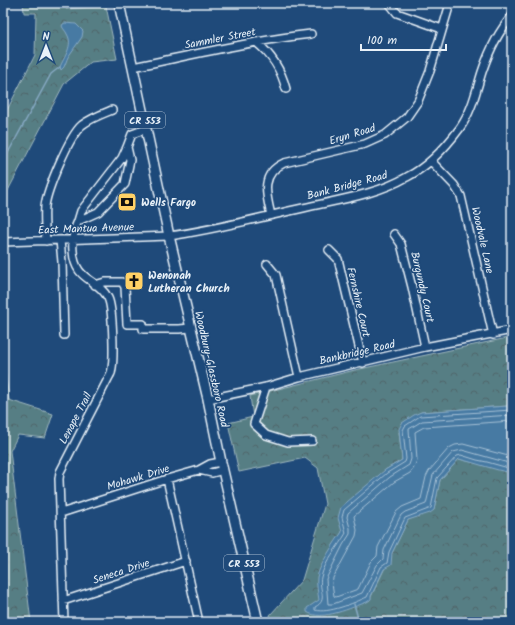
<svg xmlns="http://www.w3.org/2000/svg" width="515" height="625" viewBox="0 0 515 625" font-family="Kalam,sans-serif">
  <defs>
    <pattern id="forest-crowns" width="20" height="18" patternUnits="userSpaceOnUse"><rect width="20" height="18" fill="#577e84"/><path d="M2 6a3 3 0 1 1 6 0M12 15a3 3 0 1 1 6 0" fill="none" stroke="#4f666a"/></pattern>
  </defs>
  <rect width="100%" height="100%" fill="#1f4a7a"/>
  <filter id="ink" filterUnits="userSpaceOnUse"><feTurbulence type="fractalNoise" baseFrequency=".025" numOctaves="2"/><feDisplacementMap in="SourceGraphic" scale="8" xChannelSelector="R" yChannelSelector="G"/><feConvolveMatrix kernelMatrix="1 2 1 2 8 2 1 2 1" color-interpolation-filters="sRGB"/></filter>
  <g filter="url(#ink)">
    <path fill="url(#forest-crowns)" stroke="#a0b8be" d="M23,3h43v6l40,-3 11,53 -26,3 -27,22 -61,116v-82l32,-63 1,-42h-12z
      M512,337v70l-4,-1 -87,6 -22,20 3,28 -17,10 -43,62 -23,40 50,29 39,-81 26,-10 6,-30 19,-21 53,13v150h-240l-2,-7 32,-35 23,-76 -7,-36 -13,-10 -66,14 -11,-49 25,-6 -3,-21 105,-26z
      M3,369h2l4,31 44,14 -8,24 -27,-3 -8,16 21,171h-28z"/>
    <path fill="#467aa3" stroke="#87aac5" d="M65,23l11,1 7,7 -1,6 -14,20 -4,10 -3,3 -1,-3c4,-10 14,-22 7,-33 -1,-3 -4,-5 -5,-8l1,-2z
      M508,406h4v67c-18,-3 -36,-10 -53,-14l-19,21 -6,30 -4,3 -22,7 -16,33 -1,12 -7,4 -13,27v3l-4,3c-14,5 -46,20 -60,10v-4l12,-8c-1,-7 -3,-15 -2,-23 3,-13 17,-34 25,-45l-4,-14 3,-11 44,-37 17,-10 -3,-31 3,-6 12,-8 7,-3z"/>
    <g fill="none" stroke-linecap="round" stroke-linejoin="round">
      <path stroke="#a7c1d6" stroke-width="1" d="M512,410l-92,6 -15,10 -2,4 3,29 -1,3 -18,11 -43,37 -2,7 4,16c-8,14 -21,28 -25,44 -3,13 8,23 -6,30v3c13,4 39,-7 52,-13l14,-30 6,-4 2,-11 16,-34 26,-10 6,-30 20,-22 4,-1 16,5 10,2 25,7
        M512,415l-90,6 -13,8 2,30 -2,6 -19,12 -42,36 -1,4 3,11v6l-7,11 -17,34 2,25h5l29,-11 15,-28 6,-6 1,-9 17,-35 4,-3 21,-8 7,-29 20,-23 9,-2 50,14
        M512,421l-88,6 -9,5 2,28 -3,8 -4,5 -16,9 -40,34 3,14 -1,6 -23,42 -1,5 2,13 2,1 22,-8 13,-27 6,-6 1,-9 18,-35 6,-5 19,-8 5,-22 3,-6 20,-23 6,-3 8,-1 49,13"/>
      <path stroke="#87aac5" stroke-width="1.5" d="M3,162l48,-88 9,-7
        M354,604l5,18"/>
      <defs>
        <path id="minor" d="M389,3l8,10 45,16
          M256,42c16,13 25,27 30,47
          M133,67c59,-12 118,-26 178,-33
          M431,161l23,24 7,11 32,139
          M271,215c-5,-21 -11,-41 13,-52l81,-19 20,-9 22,-18 11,-16 12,-30 19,-64 3,-4
          M78,221l3,-10 41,-53 5,-11
          M394,234l7,10 11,43 13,60
          M60,240l2,22 2,73
          M46,241c-1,-12 -2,-23 -1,-35 2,-16 24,-70 37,-81 9,-7 20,-11 30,-15
          M3,242l166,-6c45,-6 89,-18 134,-28 34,-8 73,-13 104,-31 22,-11 39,-30 53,-49 12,-17 16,-37 22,-56 7,-21 16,-40 30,-56
          M329,250l9,9 25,104
          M267,264l9,11 23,102
          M95,285l10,-3h17l3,5 2,37h16v5h36l12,-1
          M266,387l-12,37 12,11 22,7 24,-1
          M208,399l58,-12 33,-10 126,-30 87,-17
          M199,470l13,3 11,-3
          M167,479l32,143
          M61,513l106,-34 32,-9 11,-6 11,-2
          M63,601l123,-40
          M64,622l-5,-143 1,-7 49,-95c2,-3 3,-6 3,-9 2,-12 1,-60 -4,-70 -11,-21 -33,-16 -35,-47 -1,-11 0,-20 5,-30l20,-9 27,-28 5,-24 -3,-13 5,-13 14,-5"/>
        <path id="major" d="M119,3l50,233 39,163 13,63 37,160"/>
      </defs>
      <use href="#minor" stroke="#e8f1f8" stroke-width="10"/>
      <use href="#major" stroke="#e8f1f8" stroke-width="12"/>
      <use href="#minor" stroke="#1f4a7a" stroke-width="7"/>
      <use href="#major" stroke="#1f4a7a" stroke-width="9"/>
    </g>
  </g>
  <defs>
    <symbol id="bank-square" viewBox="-11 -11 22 22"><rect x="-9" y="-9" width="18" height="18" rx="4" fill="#ffd166" stroke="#1f4a7a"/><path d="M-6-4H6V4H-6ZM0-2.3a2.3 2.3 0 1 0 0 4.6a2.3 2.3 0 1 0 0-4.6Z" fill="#111"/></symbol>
    <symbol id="church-square" viewBox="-11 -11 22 22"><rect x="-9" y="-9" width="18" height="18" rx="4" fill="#ffd166" stroke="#1f4a7a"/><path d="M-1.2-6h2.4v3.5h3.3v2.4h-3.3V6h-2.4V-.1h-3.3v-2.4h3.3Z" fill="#111"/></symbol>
  </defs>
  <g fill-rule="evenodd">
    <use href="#bank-square" x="116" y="191" width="22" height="22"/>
    <use href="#church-square" x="123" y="270" width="22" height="22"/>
  </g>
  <g text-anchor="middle" stroke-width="3.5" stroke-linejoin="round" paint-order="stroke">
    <g fill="#1f4a7a" stroke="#acbfd2" stroke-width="1">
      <rect x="125" y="112" width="40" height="16" rx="3"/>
      <rect x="224" y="555" width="40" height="16" rx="3"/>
    </g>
    <g font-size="10" font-weight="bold" fill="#e8f1f8">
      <text x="145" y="124">CR 553</text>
      <text x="244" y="567">CR 553</text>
    </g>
    <g font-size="11" fill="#e8f1f8" stroke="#1f4a7a">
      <text transform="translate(220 38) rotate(-11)" y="4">Sammler Street</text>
      <text transform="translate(352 134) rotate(-17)" y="4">Eryn Road</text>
      <text transform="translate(347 185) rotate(-15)" y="4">Bank Bridge Road</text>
      <text transform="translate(86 228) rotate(-2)" y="4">East Mantua Avenue</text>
      <text transform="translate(483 240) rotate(77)" y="4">Woodvale Lane</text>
      <text transform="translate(423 287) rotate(77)" y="4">Burgundy Court</text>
      <text transform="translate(359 302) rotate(77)" y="4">Fernshire Court</text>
      <text transform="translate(357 352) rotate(-13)" y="4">Bankbridge Road</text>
      <text transform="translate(212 369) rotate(77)" y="4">Woodbury-Glassboro Road</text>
      <text transform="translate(75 418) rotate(-62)" y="4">Lenape Trail</text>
      <text transform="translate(138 477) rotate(-17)" y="4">Mohawk Drive</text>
      <text transform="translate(121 571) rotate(-18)" y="4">Seneca Drive</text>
    </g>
    <g font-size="11" font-weight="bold" fill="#e8f1f8" stroke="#1f4a7a" text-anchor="start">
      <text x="141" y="206">Wells Fargo</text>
      <text x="148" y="279">Wenonah<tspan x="148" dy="13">Lutheran Church</tspan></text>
    </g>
  </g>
  <rect width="515" height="625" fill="none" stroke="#1f4a7a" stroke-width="16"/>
  <rect x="8" y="8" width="499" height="609" fill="none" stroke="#e8f1f8" stroke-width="1.5" filter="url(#ink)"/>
  <g transform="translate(46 46)" stroke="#1f4a7a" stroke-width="3" paint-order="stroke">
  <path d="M0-3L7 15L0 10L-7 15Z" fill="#e8f1f8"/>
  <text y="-6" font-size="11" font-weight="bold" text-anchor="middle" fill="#e8f1f8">N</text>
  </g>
  <path d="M361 44v6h85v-6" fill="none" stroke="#e8f1f8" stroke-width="2"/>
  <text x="367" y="44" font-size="12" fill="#e8f1f8" stroke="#1f4a7a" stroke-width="3" paint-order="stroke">100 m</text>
</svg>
